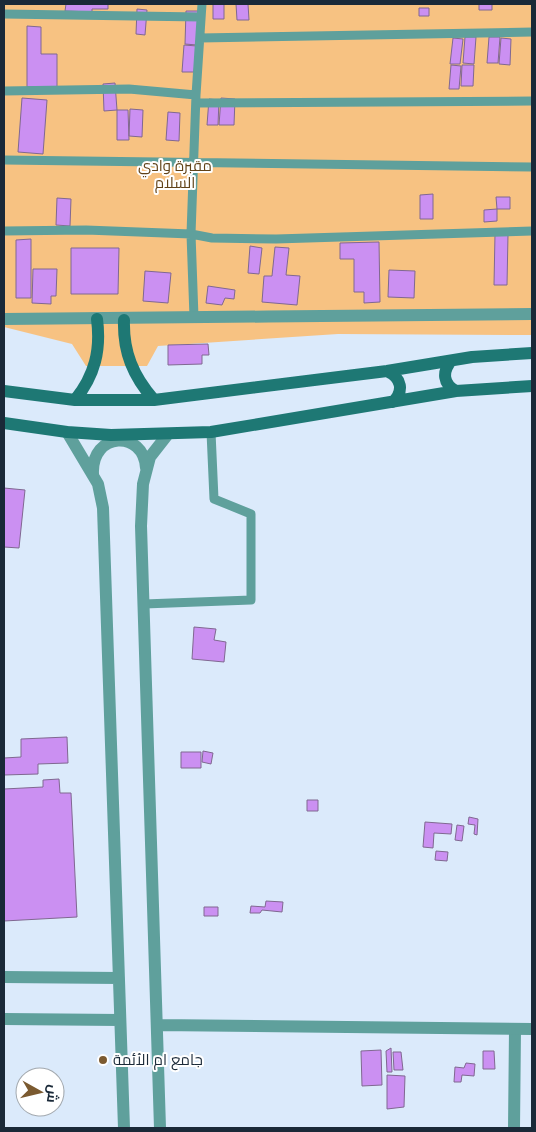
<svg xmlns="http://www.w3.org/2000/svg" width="536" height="1132" viewBox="0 0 536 1132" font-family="'DM Sans',Cairo,sans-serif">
  <rect width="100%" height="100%" fill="#dbeafb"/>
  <path fill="#f7c282" d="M4,4h528v331l-194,-1 -180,12 -11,20h-61l-14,-22 -68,-17z"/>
  <path fill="#cb90f2" stroke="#806891" d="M66,4h42v5h-16v3l-27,-1z
    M213,4h11v15h-11z
    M236,4h12l1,16h-12z
    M479,4h13v6h-13z
    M419,8h10v8h-10z
    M137,9l10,1 -2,25 -9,-1z
    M186,11h12l-1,34 -12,-1z
    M27,26l14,1v27h16v33h-30z
    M465,37h11l-2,27 -11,-1z
    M489,37h11l-2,26h-11z
    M453,38l10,1 -3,25h-10z
    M501,38l10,1 -1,26 -11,-1z
    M184,45l13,1 -3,26h-12z
    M451,65l10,1 -2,23h-10z
    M462,65h12l-1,21h-12z
    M115,83l2,27 -13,1 -1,-27z
    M22,98l25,2 -4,54 -25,-2z
    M221,98l14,1 -1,26h-15z
    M209,99l10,1 -1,25h-11z
    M130,109l13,1 -1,27 -13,-1z
    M117,110h11l1,30h-12z
    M168,112l12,1 -1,28 -13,-1z
    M433,194v25h-13v-24z
    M496,197h14v12h-13z
    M57,198l14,1 -1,27 -14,-1z
    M497,209v12l-13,1v-12z
    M495,234h13l-1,51h-13z
    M31,239v59h-15v-58z
    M379,242l1,60 -16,1v-11h-10v-33h-14v-16z
    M250,246l12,2 -3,26 -11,-1z
    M275,247l14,1 -3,27 14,1 -3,29 -35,-3 2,-26h8z
    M71,248h48l-1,46h-47z
    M33,269h24l-1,27h-5v8l-19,-1z
    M389,270l26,1 -1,27 -26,-1z
    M145,271l26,2 -3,30 -25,-2z
    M208,286l27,4 -1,9 -9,-1 -3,7 -16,-2z
    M208,344l1,11h-7v9l-34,1v-20z
    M4,488l21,2 -6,58 -15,-1z
    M194,627l22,2 -2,11 12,2 -2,20 -32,-3z
    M67,737l1,26 -30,1v10l-34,1v-17l17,-1v-18z
    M203,751l10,2 -2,11 -9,-2z
    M181,752h20v16h-20z
    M59,779l1,14h11l6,124 -73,4v-132l39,-2v-7z
    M307,800h11v11h-11z
    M469,817l9,2 -1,16 -3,-1 1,-9 -7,-1z
    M425,822l27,2 -1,10 -17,-1 -1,15 -10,-1z
    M457,825l7,1 -2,15 -7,-1z
    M436,851l12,1 -1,9 -12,-1z
    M266,901l17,1 -1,10 -20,-2 -2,3h-10l1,-7 14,1z
    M204,907h14v9h-14z
    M391,1048l1,24h-5l-1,-21z
    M381,1050l1,35 -20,1 -1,-35z
    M483,1051h11l1,18h-12z
    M393,1052h8l2,18h-9z
    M466,1063l9,1 -1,12 -12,-1 -1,7h-7l1,-15 9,1z
    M387,1075l18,1 -1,31 -17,2z"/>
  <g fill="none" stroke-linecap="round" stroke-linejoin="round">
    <path stroke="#5fa09c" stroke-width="9" d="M4,14l197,3
      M200,38l332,-6
      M4,91l125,-2 67,6
      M197,103l335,-2
      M4,160l528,7
      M4,231l82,-1 105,4 21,4 64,1 256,-8
      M194,317l-3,-83 5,-139 6,-91
      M144,604l107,-4v-86l-37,-15 -3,-67"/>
    <path stroke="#5fa09c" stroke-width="12" d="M4,319c176,-1 352,-4 528,-5
      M514,1128l1,-99"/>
    <path stroke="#5fa09c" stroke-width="12" d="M67,432l31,52 5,24 21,620
      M93,474c-2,-43 51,-44 53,-6
      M4,977l115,1
      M4,1019l116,1
      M157,1025l375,4
      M160,1128l-19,-602 2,-42 7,-27 18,-23"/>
    <path stroke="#1e7874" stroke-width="12" d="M124,320c-1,32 9,56 30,80
      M451,361c-9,11 -8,23 5,30
      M387,371c15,7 17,20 6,31
      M4,391l71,9h79l233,-29 85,-14 60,-4
      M75,400c20,-25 26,-50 22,-81
      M4,423l63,9 44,3 100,-3 245,-41 76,-5"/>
  </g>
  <circle fill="#7b5a30" stroke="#fff" stroke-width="2" cx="103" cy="1060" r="5"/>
  <g text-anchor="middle" stroke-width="4" stroke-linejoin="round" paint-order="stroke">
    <g font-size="15" fill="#614218" stroke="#fff">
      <text x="175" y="171">مقبرة وادي<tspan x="175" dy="17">السلام</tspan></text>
    </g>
    <g font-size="15" fill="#1a2938" stroke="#fff" text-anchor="start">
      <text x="113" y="1065">جامع ام الأئمة</text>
    </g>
  </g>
  <rect width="536" height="1132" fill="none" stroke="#1a2938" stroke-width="10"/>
  <g transform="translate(40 1092) rotate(98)"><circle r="24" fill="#ffffff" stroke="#a3a9af"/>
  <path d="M0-4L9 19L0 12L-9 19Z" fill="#7b5a30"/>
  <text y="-8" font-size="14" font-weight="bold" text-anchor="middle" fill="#1a2938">ش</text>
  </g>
</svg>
